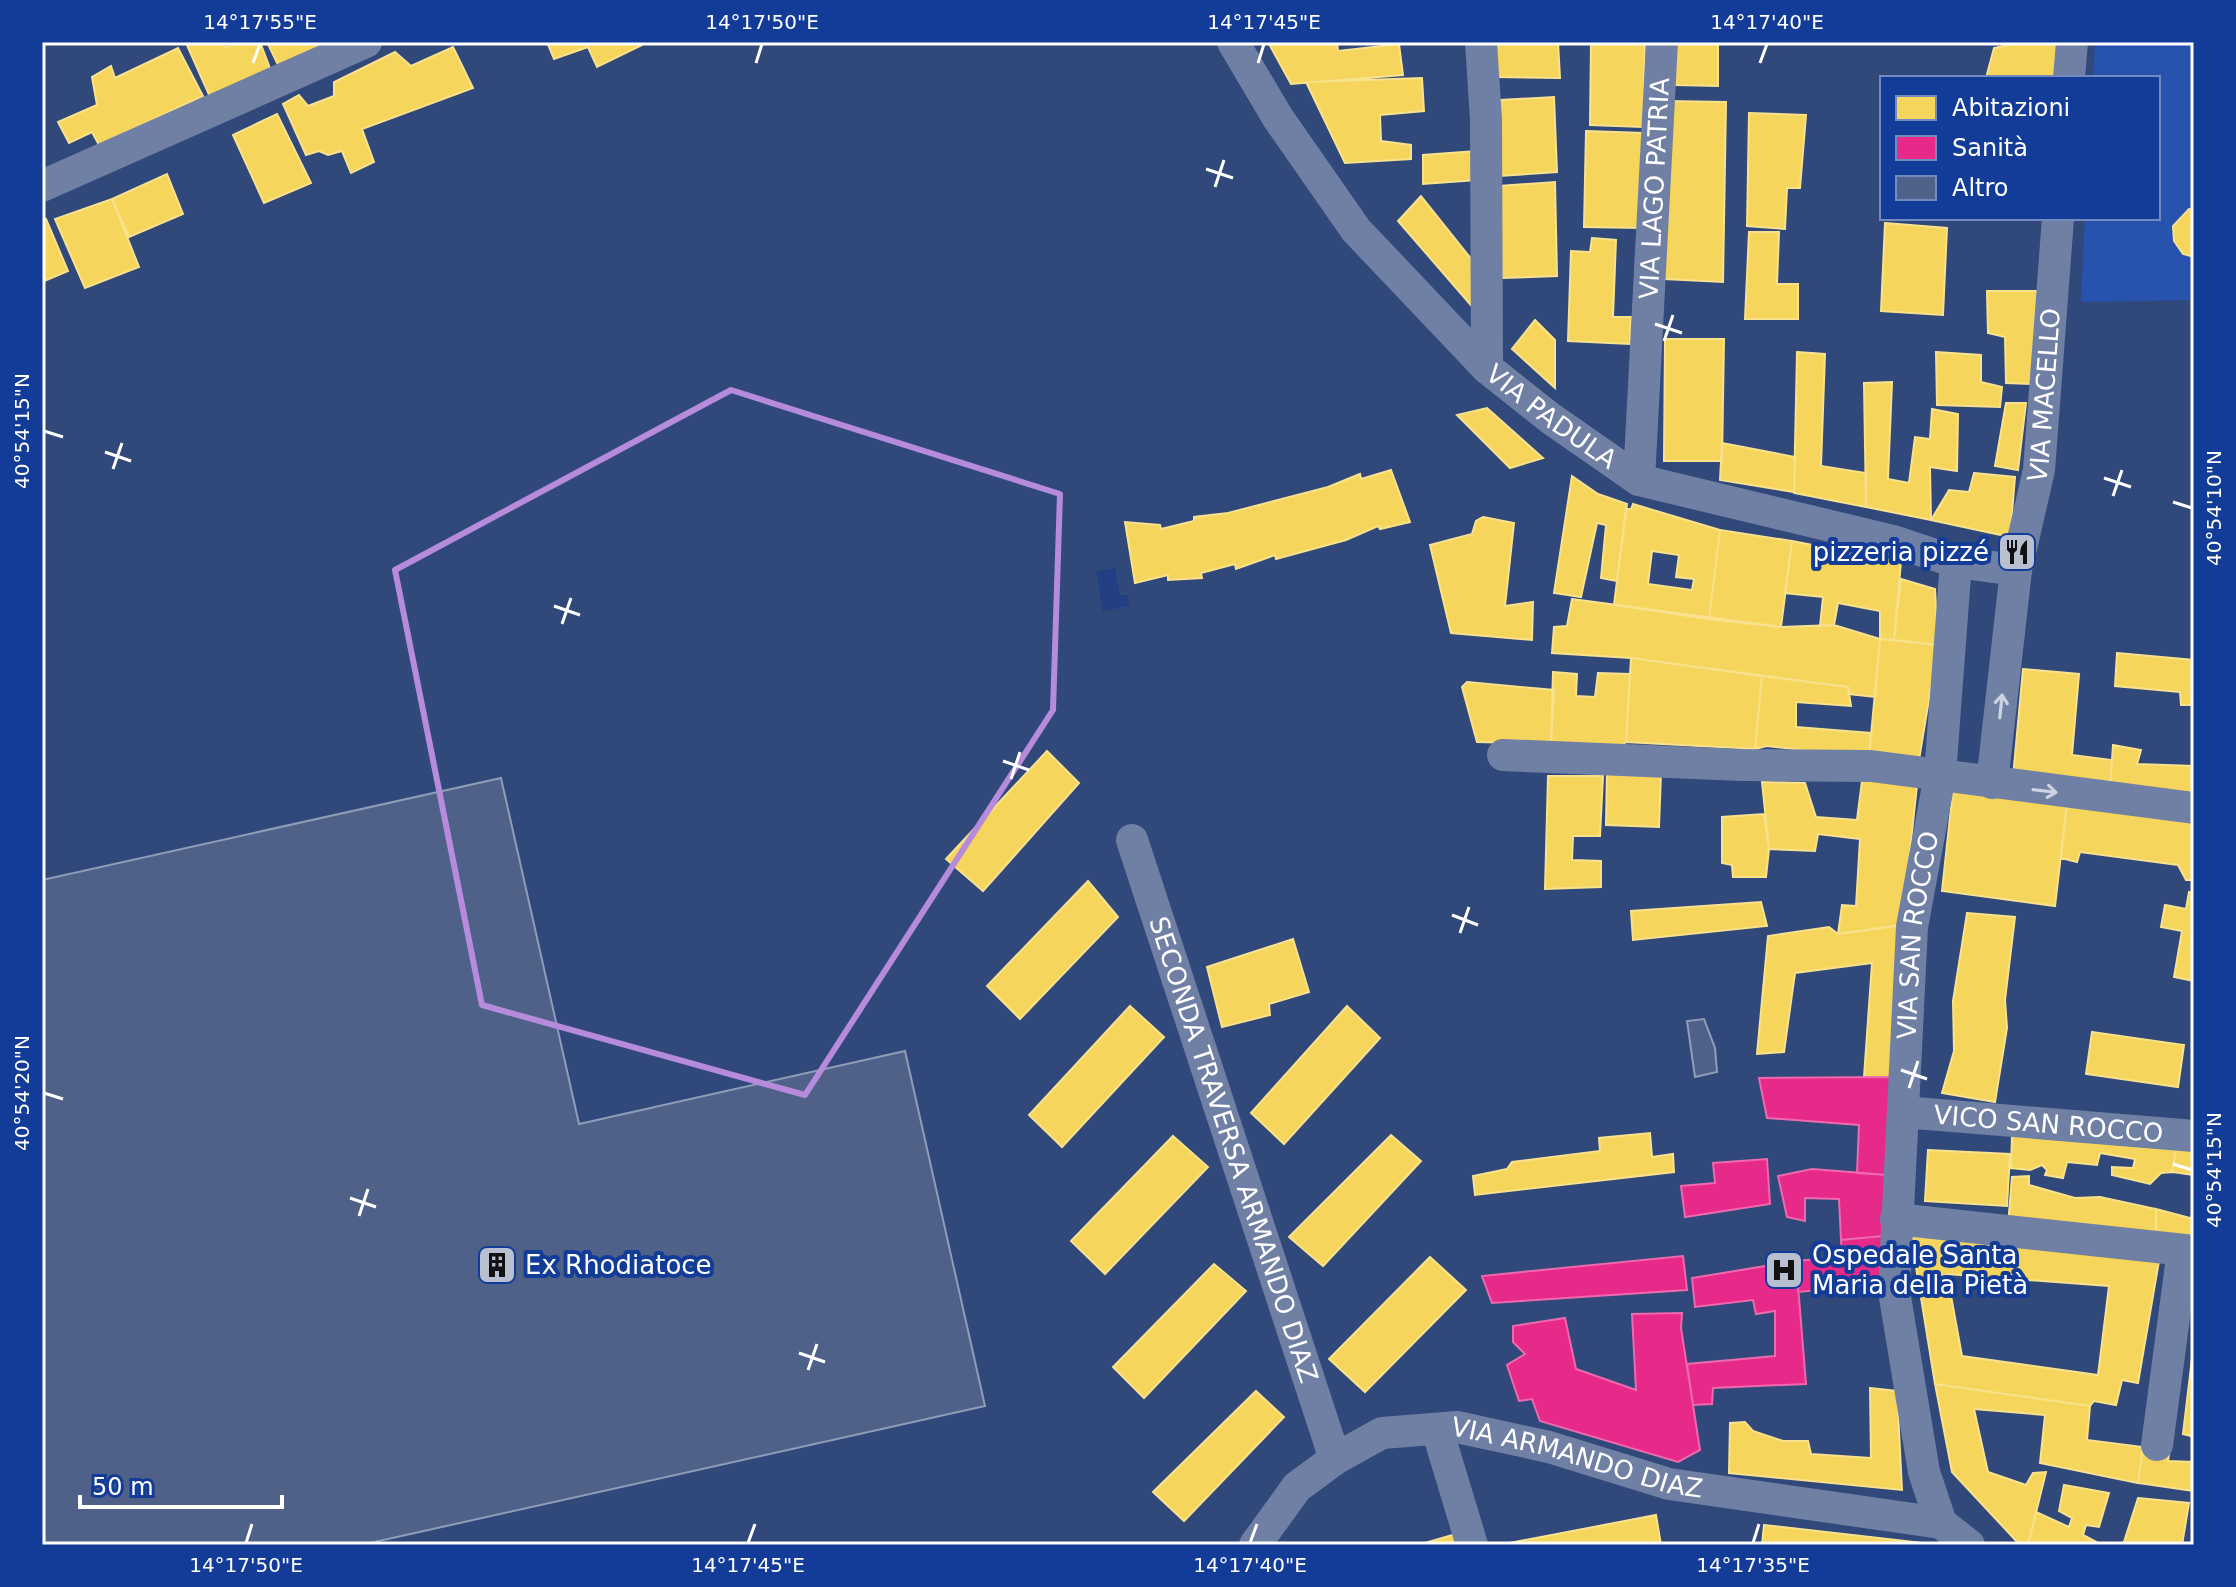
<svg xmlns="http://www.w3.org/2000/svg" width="2236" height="1587" viewBox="0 0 2236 1587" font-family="'DejaVu Sans',sans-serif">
  <rect width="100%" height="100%" fill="#31487a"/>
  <path fill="#2753ae" d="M2095,42h99v258l-113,2 4,-84h73v-140h-65z"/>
  <path fill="#223f83" d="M1115,568l5,27h8l1,11 -26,5 -7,-40z"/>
  <path fill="#f6d55c" stroke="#f9e28d" stroke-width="2" fill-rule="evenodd" d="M221,42l4,5 14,-5h21l11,29 -61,26 -24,-54z
    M267,42h62l-51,23z
    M547,42h101l-51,25 -9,-20 -34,12z
    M1268,42h69l1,9 61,-7 4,31 -112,9z
    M1495,42h63l2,36 -63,-1z
    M1591,42h54l-2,85 -53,-2z
    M1677,42h41v44l-43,-1z
    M2021,42h38l-3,36h-70l8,-30z
    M453,47l20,41 -111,41 12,33 -23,11 -9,-22 -14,4 -9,-4 -13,4 -23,-51 16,-9 9,11 26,-10v-14l61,-30 16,14z
    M178,48l25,48 -104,49 -7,-13 -23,11 -11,-21 39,-17 -5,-28 19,-11 4,12z
    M1422,78l2,33 -44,4 1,26 30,4v14l-66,4 -39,-81z
    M1554,97l3,75 -57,4v-76z
    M1668,101l58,1 -3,180 -59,-3z
    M1749,113l57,2 -6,73h-13l-2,41 -38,-3z
    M277,114l34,69 -47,20 -31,-68z
    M1586,131l58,2 -3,95 -57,-1z
    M1476,151l1,29 -54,4v-29z
    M167,174l16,40 -54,23 -17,-38z
    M1555,182l2,94 -55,2 -3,-92z
    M1421,196l55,69v46l-78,-90z
    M112,199l27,68 -54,21 -30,-69z
    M2189,209l5,1v47l-11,-3 -9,-13 -1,-15z
    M46,219l22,52 -26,11v-62z
    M1885,223l62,5 -4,87 -62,-4z
    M1749,232h30l-2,52h21v35h-53z
    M1592,238l24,2 -3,77h18l-1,27 -62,-3 3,-90 19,1z
    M1987,291h50l-6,93 -25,-1 -1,-46 -17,-4z
    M1535,320l20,20v48l-43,-39z
    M1665,339h59l-2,122h-58z
    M1797,352l28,2 -4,112 45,7v34l-72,-14z
    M1936,352l45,3v27l21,5 -2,20 -63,-2z
    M1892,382l-4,97 21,4 6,-46 15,2 2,-30 26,5 -1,57 -27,-4 1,53 -65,-13 -2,-124z
    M2006,403h20l-8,67 -23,-4z
    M1487,408l56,50 -33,10 -53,-53z
    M1722,443l73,14 -1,35 -74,-12z
    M1391,470l19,52 -30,7 -2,-3 -32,14 -70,19 -1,-4 -39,14 -1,-5 -34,9 1,5 -34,2v-5l-33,8 -10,-61 35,3 1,4 33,-8v-4l34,-4 100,-26 32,-13 1,5z
    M1974,473l41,4 -5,60 -79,-17 18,-30 20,2z
    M1572,476l26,18 29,10 -10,77 -16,-3 5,-53 -9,-2 -16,74 -27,-4z
    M1633,504l87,26 -11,89 -95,-14 12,-97 5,1zM1652,551l27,4 -3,22 18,2 -2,11 -44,-6z
    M1483,517l31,6 -9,83 28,-4 -1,38 -81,-7 -21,-88 42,-11 4,-13z
    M1720,530l72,11 -11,86 -72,-8z
    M1792,541l109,21 -7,78 -14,-1v-28l-42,-8 -4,22 -14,1 3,-29 -38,-4z
    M1901,579l34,10 3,56 -44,-5z
    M1572,599l209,28 53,-2 46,14 -5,58 -26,-3 -1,-7 -217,-29 -79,-5 2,-26 13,-1z
    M1880,639l58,6 -19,115 -50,-3z
    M2117,653l77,7v45h-13l-1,-13 -65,-6z
    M1631,658l131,18 -7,73 -129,-7z
    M2023,669l56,5 -7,81 40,5 -2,29 -97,-12z
    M1553,672l24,2 -1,22 19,1 3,-24 32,1 -4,68 -7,5 -68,-3z
    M1762,676l86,11 3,19 -55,-4v25l75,6 -2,24 -102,-11 -12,3z
    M1467,682l87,8 -3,54 -74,-2 -15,-55z
    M2113,745l28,5 -4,14 57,2v34l-84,-11z
    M1047,751l32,32 -96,108 -37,-32z
    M1607,770l54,3 -2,54 -53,-2z
    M1863,773l55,3 -16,149 -64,9 4,-29 14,1 4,-67 -42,-5 -3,17 -46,-2 -7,-67 43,1 11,34 41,3z
    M1548,776h55l-3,60h-27l-1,24 29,1v26l-56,2z
    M1953,789l114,14 -12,103 -113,-15z
    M2067,803l127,18v59h-8l-8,-15 -98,-13 -3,10 -16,-4z
    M1764,814l5,35 -3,28h-33l-1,-12 -10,-2v-46z
    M1088,881l30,36 -98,102 -33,-33z
    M2189,892l5,1v88l-20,-4 8,-46 -21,-4 4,-22 21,4z
    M1761,902l6,24 -134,14 -2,-29z
    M1967,913l48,4 -10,83 2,28 -12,74 -53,-9 12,-42 -1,-50z
    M1902,925l-11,152h-27l8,-114 -77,10 -11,79 -27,2 11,-118 61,-9 9,7z
    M1293,939l16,53 -40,12 1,11 -48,12 -15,-60z
    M1130,1006l34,31 -102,110 -33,-32z
    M1347,1006l33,32 -96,106 -33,-31z
    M2092,1032l92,13 -6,42 -92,-13z
    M1650,1133l2,24 21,-3 1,18 -199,23 -2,-19 34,-7 5,-7 88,-11 -1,-13z
    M1391,1135l30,26 -98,105 -34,-29z
    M2012,1135l165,10 -5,27 -11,1 -11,11 -38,-9v-8l21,1 2,-9 -35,-6 -3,12 -30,-3 -4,16 -18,-3 2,-5 -5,-5 -12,5 -19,-2z
    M1173,1136l35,31 -103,107 -34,-33z
    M2177,1145l17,2v28l-22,-3z
    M1928,1150l82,4 -3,52 -82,-5z
    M2029,1176v9l46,13 25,-1 56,12v30l-148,-14 4,-48z
    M2156,1209l38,10v23l-38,-3z
    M1911,1236l248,25 -21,122 -16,-3 -6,25 -22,-4 -4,5 -155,-22zM1947,1274l162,12 -11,89 -136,-19z
    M1430,1257l36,33 -101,102 -36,-33z
    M1214,1264l32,27 -102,107 -31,-31z
    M2194,1341v96l-11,-3z
    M1935,1384l155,22 -3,34 56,7 -5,36 -98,-20 5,-48 -71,-6 14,63 38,13 7,-12 13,-1 -18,73h-8l-68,-73z
    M1870,1388l27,3 5,99 -173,-17 1,-50 15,-1 8,9 30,10h25l3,13 60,4z
    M1256,1391l28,26 -100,104 -31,-29z
    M2143,1447l26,7 -1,7 26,1v29l-56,-8z
    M2064,1485l45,8 -10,34 -13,-2 -3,10 19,10h-74l8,-33 33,15 3,-9 -13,-7z
    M2138,1498l51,5 -7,42h-59z
    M1656,1515l5,30h-162z
    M1764,1525l167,19 1,1h-170z
    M1456,1534l4,11h-42z"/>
  <path fill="#e7298a" stroke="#ee69ad" stroke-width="2" d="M1891,1077l-4,98 -30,-2 2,-48 -92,-7 -8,-40z
    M1767,1159l3,45 -85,13 -4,-31 34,-3 -2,-20z
    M1812,1169l75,6 -4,61 -42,4 -2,-41 -34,-1v23l-18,-4 -9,-41z
    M1883,1236v48l-85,8 -2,-31 46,-4 -1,-17z
    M1683,1256l4,34 -195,13 -10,-27z
    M1796,1261l10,123 -93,4 -1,16 -19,1 -6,-41 88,-8v-45l-19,3 -3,-14 -58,7 -3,-29z
    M1682,1313l-1,15 19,122 -22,12 -138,-41 -8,-22 -13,2 -12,-36 18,-11 -12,-12v-16l52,-8 11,51 60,21 -4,-76z"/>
  <path fill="#4f6189" stroke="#909db9" stroke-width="2" d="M501,778l78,346 326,-73 80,355 -624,139h-319v-665z
    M1704,1019l11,29 2,24 -22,5 -8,-56z"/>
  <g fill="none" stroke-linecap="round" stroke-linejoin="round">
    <g stroke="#7080a5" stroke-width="32">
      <path id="s1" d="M1233,42l45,76 78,112 131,138 63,50 89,62 254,61 63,21 60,8"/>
      <path d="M1481,42l5,78 1,248"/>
      <path d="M2069,78l3,-36"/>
      <path d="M42,186l324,-144"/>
      <path id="s2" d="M1639,480l23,-438"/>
      <path d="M1503,755l240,10 128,1 323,42"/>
      <path id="s3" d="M1992,783l24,-213 23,-100 19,-252"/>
      <path id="s4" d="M1132,840l203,619"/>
      <path id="s5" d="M1903,1112l291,24"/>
      <path d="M1896,1219l298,32"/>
      <path d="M1437,1429l35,116"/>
      <path d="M2157,1445l26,-195"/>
      <path id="s6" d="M1941,1523l-17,-51 -30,-181 18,-364 28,-152 16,-213"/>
      <path d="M1941,1523l28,22"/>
      <path id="s7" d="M1255,1545l42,-58 38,-28 47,-26 75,-6 92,20 120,37 272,39"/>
    </g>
  </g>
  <defs><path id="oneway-shaft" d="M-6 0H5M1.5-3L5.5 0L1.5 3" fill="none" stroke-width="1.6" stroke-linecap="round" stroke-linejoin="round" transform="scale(2)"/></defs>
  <g stroke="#cdd3e0">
    <use href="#oneway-shaft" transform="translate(2001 706) rotate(-84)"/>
    <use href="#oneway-shaft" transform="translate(2045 791) rotate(7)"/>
  </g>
  <path fill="none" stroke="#b68bdc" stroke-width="6" stroke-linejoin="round" d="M731,390l329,104 -7,216 -248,385 -323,-90 -87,-435z"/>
  <path fill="none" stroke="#fff" stroke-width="3" d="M253,63l7,-19M756,63l6,-19M1258,63l6,-19M1760,63l7,-19M1206,169l27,9M1215,187l9,-27M1655,324l27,9M1664,341l9,-26M44,431l19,6M105,452l26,9M113,469l9,-26M2104,478l27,9M2113,496l9,-26M2173,502l19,6M554,606l26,9M562,624l9,-26M1003,761l26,9M1011,779l9,-27M1452,915l26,10M1460,933l9,-26M1901,1070l26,9M1909,1088l9,-27M44,1093l19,6M2173,1164l19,6M350,1198l26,9M359,1216l9,-27M799,1353l26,9M808,1370l9,-26M246,1543l6,-19M748,1543l7,-19M1250,1543l7,-19M1753,1543l6,-19"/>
  <defs>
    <symbol id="restaurant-square" viewBox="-11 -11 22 22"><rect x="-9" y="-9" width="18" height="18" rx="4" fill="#b7bfd0" stroke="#133c98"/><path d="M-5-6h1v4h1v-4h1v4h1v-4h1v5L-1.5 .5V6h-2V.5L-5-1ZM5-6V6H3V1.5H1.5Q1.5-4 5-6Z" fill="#111"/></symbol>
    <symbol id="building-square" viewBox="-11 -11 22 22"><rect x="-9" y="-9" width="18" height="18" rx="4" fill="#b7bfd0" stroke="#133c98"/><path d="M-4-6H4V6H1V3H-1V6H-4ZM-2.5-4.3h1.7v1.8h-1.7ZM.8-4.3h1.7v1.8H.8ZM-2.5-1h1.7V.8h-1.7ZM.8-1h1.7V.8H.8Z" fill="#111"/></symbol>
    <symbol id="hospital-square" viewBox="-11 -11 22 22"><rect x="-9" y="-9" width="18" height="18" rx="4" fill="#b7bfd0" stroke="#133c98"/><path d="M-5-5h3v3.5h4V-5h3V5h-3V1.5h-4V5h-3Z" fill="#111"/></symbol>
  </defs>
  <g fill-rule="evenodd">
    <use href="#restaurant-square" x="1995" y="530" width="44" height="44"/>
    <use href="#building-square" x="475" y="1243" width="44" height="44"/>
    <use href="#hospital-square" x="1762" y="1248" width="44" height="44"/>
  </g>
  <g text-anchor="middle" stroke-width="8" stroke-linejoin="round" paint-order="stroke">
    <g font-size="26" fill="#fff" stroke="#133c98">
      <text dy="9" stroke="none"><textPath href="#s2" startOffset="292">VIA LAGO PATRIA</textPath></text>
      <text dy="9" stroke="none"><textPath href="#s3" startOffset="392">VIA MACELLO</textPath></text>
      <text dy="9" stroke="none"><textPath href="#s1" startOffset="496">VIA PADULA</textPath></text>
      <text dy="9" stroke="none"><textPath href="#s6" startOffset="594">VIA SAN ROCCO</textPath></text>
      <text dy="9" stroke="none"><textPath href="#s5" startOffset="146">VICO SAN ROCCO</textPath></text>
      <text dy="9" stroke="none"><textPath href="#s4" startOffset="326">SECONDA TRAVERSA ARMANDO DIAZ</textPath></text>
      <text dy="9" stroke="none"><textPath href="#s7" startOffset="372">VIA ARMANDO DIAZ</textPath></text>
    </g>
    <g font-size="26" fill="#fff" stroke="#133c98" text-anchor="start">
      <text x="1989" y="561" text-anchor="end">pizzeria pizzé</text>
      <text x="1812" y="1264">Ospedale Santa<tspan x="1812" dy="30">Maria della Pietà</tspan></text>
      <text x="525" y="1274">Ex Rhodiatoce</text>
    </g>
  </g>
  <rect width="2236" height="1587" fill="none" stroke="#133c98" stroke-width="88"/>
  <rect x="1880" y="76" width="280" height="144" fill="#133c98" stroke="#718ac1" stroke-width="2"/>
  <rect x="1896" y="96" width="40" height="24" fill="#f6d55c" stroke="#718ac1" stroke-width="2"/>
  <text x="1952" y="116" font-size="24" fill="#ffffff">Abitazioni</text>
  <rect x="1896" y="136" width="40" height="24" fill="#e7298a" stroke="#718ac1" stroke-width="2"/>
  <text x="1952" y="156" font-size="24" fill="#ffffff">Sanità</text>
  <rect x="1896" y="176" width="40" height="24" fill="#4f6189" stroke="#718ac1" stroke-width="2"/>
  <text x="1952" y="196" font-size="24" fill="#ffffff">Altro</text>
  <path d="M80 1495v12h202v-12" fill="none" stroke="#ffffff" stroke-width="4"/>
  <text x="92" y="1495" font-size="24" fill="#ffffff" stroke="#133c98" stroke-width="6" paint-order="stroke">50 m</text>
  <rect x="44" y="44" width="2148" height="1499" fill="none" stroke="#fff" stroke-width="3"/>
  <g font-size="20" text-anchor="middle" fill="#fff">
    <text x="260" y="29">14°17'55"E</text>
    <text x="762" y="29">14°17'50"E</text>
    <text x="1264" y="29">14°17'45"E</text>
    <text x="1767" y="29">14°17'40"E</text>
    <text transform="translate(22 431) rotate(-90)" y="7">40°54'15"N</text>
    <text transform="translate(2214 508) rotate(-90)" y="7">40°54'10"N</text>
    <text transform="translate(22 1093) rotate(-90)" y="7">40°54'20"N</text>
    <text transform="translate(2214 1170) rotate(-90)" y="7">40°54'15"N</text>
    <text x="246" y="1572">14°17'50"E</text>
    <text x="748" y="1572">14°17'45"E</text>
    <text x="1250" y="1572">14°17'40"E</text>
    <text x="1753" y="1572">14°17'35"E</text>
  </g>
</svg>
